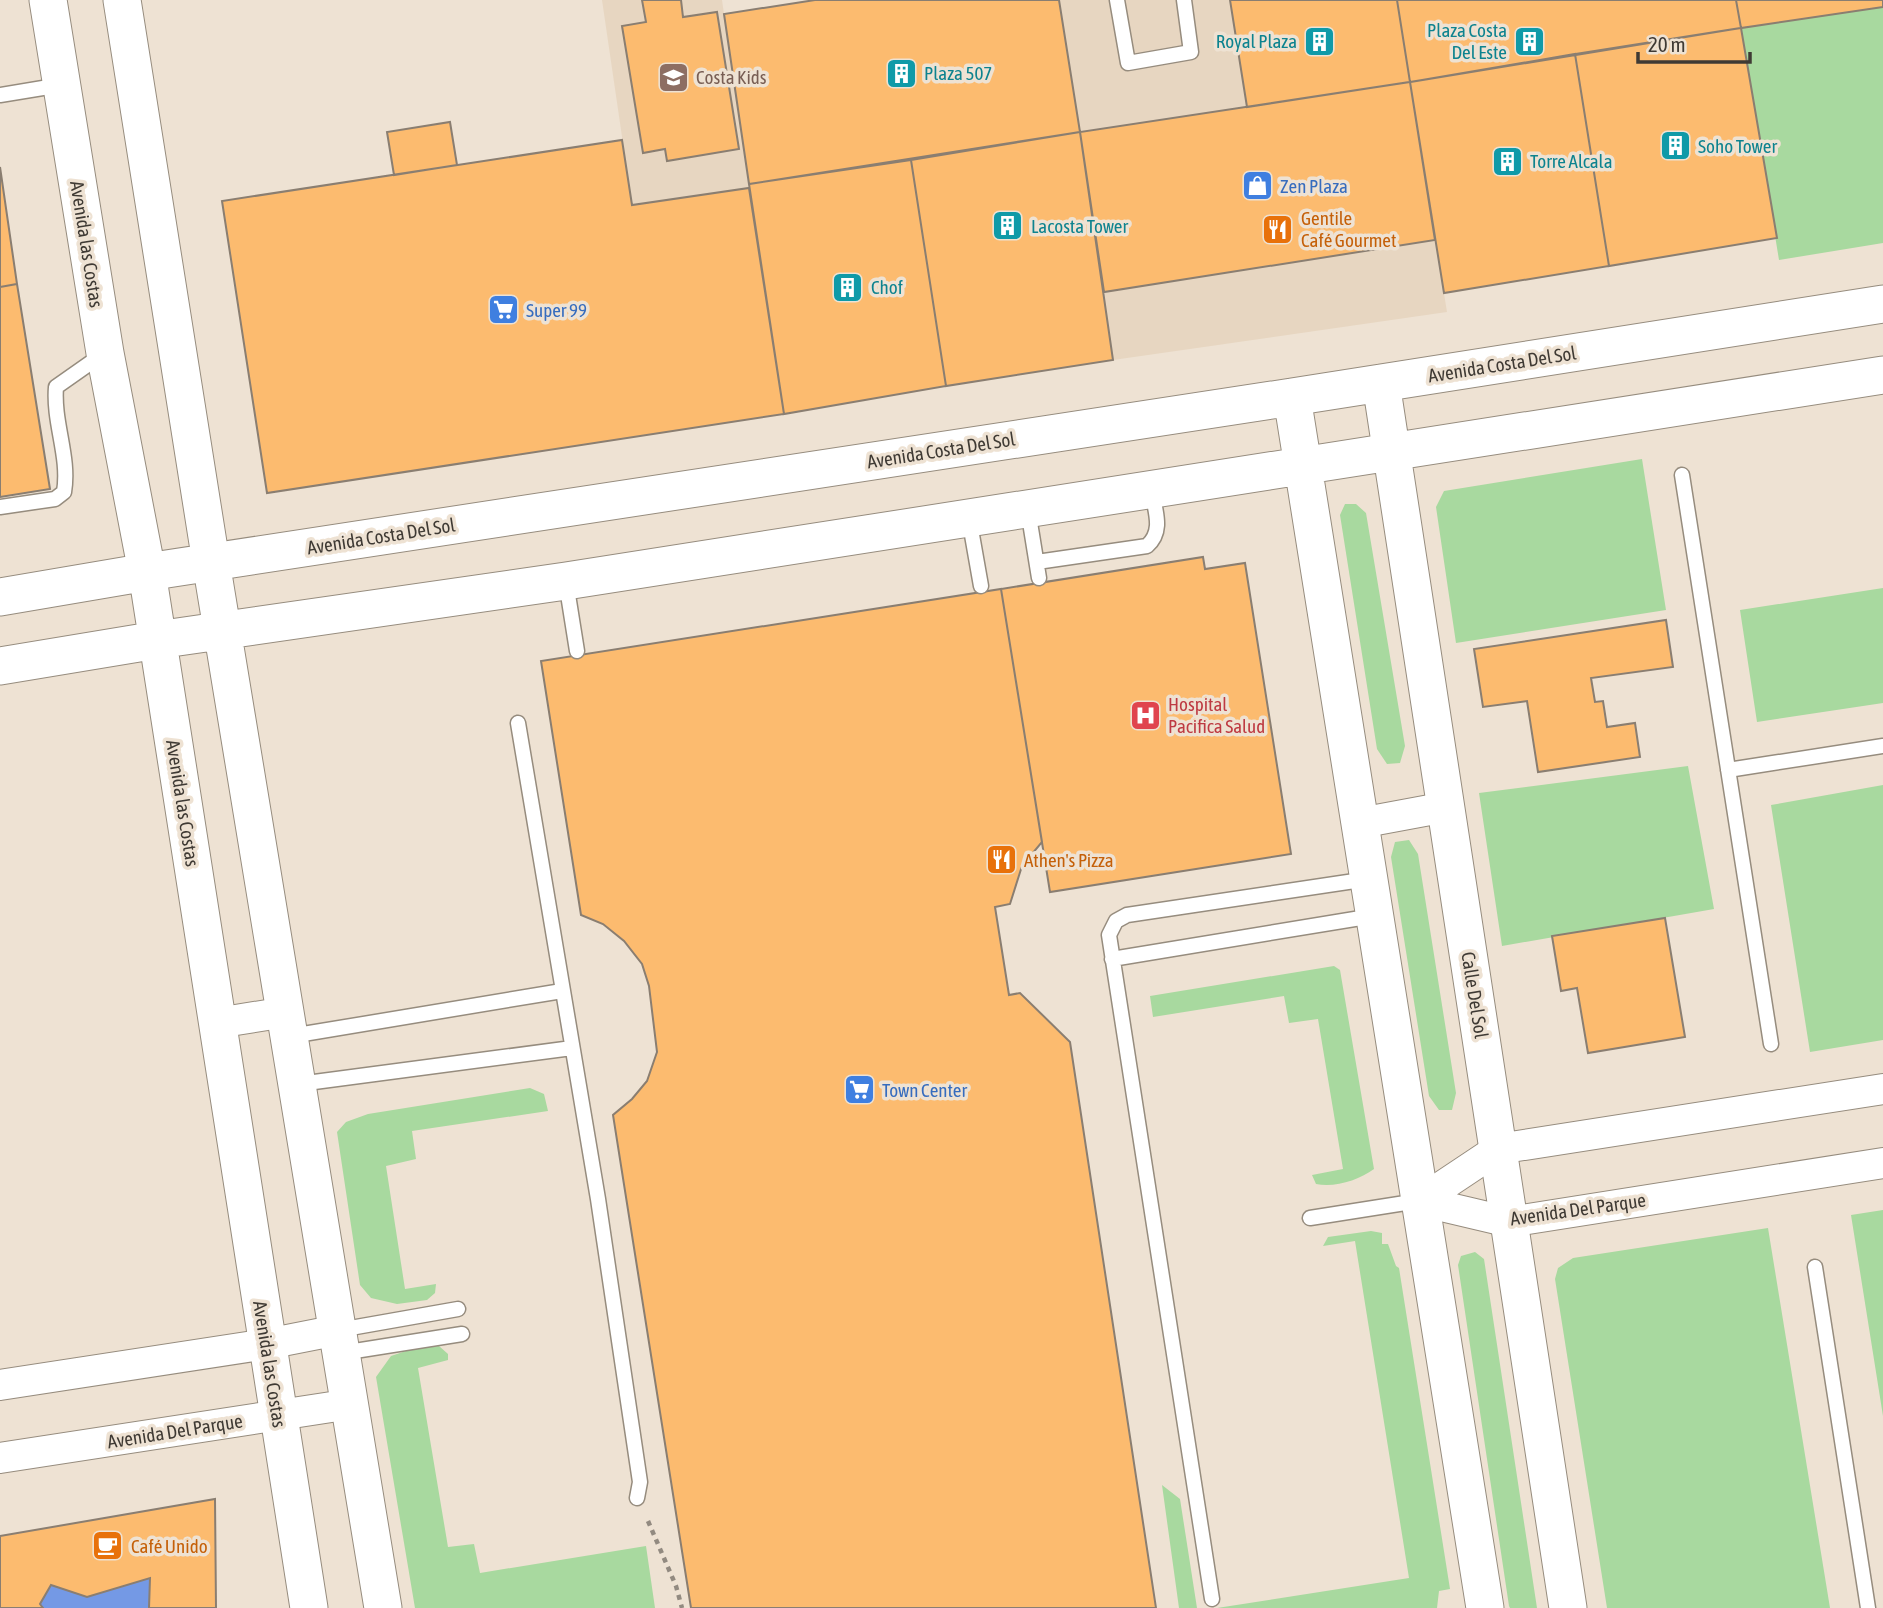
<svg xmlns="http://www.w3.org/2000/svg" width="1883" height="1608" viewBox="0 0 1883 1608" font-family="'Asap Condensed',sans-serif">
  <rect width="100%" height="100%" fill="#eee2d3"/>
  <path fill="#e7d6c1" d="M602,0h120l27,188 -117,17z
    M1059,0h824v7l-473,75 37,230 -334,48z"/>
  <path fill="#a8d99f" d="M1883,7v236l-104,17 -38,-232z
    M1642,459l24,151 -210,33 -20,-136 8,-16z
    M1345,504h11l10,9 39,233 -5,17 -13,1 -10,-15 -37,-234z
    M1883,588v115l-126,19 -17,-112z
    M1688,766l26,143 -212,37 -23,-153z
    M1883,785v255l-73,12 -39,-247z
    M1409,840l9,14 38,239 -4,17h-13l-10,-14 -38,-239 4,-15z
    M1334,966l6,4 34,199c-15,11 -39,19 -58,15l-4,-9 31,-6 -25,-150 -29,4 -5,-27 -131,21 -3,-21z
    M530,1088l14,6 4,17 -136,20 4,28 -30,7 19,123 31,-5 -1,9 -8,7 -30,4 -26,-6 -11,-13 -23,-153 9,-10 22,-8z
    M1883,1210v206l-32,-201z
    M1768,1228l62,380h-223l-52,-329 3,-11 15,-10z
    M1371,1231l11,2v11h6l8,22 3,2 51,321 -11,2 -2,17h-220l192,-30 -54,-337 -32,5 5,-9z
    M1475,1252l9,7 53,349h-27l-1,-2 -51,-341 3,-9z
    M439,1346l9,8v6l-30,8 30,179 26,-3 6,29 166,-27 9,62h-240l-39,-231 15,-21 21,-7z
    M1162,1485l18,14 17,109h-18z"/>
  <path fill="#7499e5" d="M150,1578l-1,30h-106l-3,-4 11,-19 36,12z"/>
  <path fill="#fcbb6f" stroke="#8a7e71" stroke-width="2" d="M642,0h39l2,17 34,-5 22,137 -72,12 -2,-12 -22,4 -21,-127 24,-4z
    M815,0h244l21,132 -331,52 -25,-170z
    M1230,0h167l13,82 -163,25z
    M1397,0h339l5,28 -331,54z
    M1736,0h147v7l-142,21z
    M1741,28l36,210 -168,28 -34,-212z
    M1575,54l34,212 -165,27 -34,-211z
    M1410,82l25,158 -331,52 -24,-160z
    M450,122l7,43 -63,10 -7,-43z
    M1080,132l33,228 -167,26 -35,-226z
    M622,140l10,65 117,-17 35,226 -517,79 -45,-292z
    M911,160l35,226 -162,28 -35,-230z
    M0,167l17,117 -17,3z
    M17,284l33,205 -50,8v-210z
    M1203,557l2,12 40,-6 46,291 -241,38 -49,-303z
    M1001,589l41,253 -20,24 -12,38 -15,3 14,88 11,-2 50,49 86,566h-465l-78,-493 19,-16 15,-18 10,-29 -8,-66 -7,-22 -18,-23 -21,-17 -22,-9 -40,-254z
    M1666,620l7,47 -82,11 4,24 8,-1 4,26 28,-4 5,34 -102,15 -11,-71 -44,6 -9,-58z
    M1665,918l20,119 -97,16 -11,-65 -16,3 -9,-55z
    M215,1499l1,109h-67l1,-30 -63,19 -36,-12 -11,19 3,4h-43v-72z"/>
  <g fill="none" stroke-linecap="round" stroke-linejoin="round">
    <defs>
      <path id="service" d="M1117,0l11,63 63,-11 -7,-52
        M0,95l61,-10
        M1682,475l89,569
        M0,507l55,-8 9,-7c6,-35 -11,-69 -8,-105l47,-33
        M1028,510l11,68
        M969,518l12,68
        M1037,562l110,-16c17,-15 8,-35 5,-54
        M566,582l11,69
        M518,723l80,476 42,283 -3,16
        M1728,770l155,-24
        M1112,959l261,-43
        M291,1036l271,-45
        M299,1084l273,-36
        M1310,1218l108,-17
        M1815,1267l53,341
        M339,1330l119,-21
        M342,1353l120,-19
        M1212,1599l-103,-664 7,-14 11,-6 241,-36"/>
      <path id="minor" d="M1360,823l86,-16
        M217,1023l69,-11
        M1420,1201l78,-52 385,-60
        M1420,1201l89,21 374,-59
        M0,1385l267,-41 71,-14
        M0,1458l351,-54"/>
      <path id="tertiary" d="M48,0l57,353 42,219 162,1036
        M122,0l89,562 172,1046
        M1381,383l187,1225
        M1292,397l193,1211
        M0,597l147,-25 1145,-175 591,-93
        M0,666l157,-26 409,-59 1317,-206"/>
    </defs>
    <use href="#service" stroke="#968c7e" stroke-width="17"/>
    <use href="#minor" stroke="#968c7e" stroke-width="32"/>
    <use href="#tertiary" stroke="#968c7e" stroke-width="39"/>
    <path stroke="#928a80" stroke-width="4.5" stroke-dasharray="5 5" stroke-linecap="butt" d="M648,1521l28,65 6,22"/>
    <use href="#service" stroke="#fff" stroke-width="14"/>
    <use href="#minor" stroke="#fff" stroke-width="30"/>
    <use href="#tertiary" stroke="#fff" stroke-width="37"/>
  </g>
  <defs>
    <symbol id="building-square" viewBox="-11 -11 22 22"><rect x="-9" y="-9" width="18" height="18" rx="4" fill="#0f9aa8" stroke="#eee2d3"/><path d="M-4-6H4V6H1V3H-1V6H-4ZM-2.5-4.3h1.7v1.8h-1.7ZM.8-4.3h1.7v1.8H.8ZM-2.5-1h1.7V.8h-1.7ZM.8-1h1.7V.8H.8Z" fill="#fff"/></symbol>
    <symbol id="school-square" viewBox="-11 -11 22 22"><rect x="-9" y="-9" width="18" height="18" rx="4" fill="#8d6e63" stroke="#eee2d3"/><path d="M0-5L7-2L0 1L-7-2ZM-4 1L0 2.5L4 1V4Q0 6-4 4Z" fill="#fff"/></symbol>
    <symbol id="shop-square" viewBox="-11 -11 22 22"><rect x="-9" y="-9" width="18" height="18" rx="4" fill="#3f7fe0" stroke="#eee2d3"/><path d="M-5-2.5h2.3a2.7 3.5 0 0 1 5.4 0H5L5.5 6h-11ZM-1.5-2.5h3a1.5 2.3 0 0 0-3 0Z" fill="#fff"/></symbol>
    <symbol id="restaurant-square" viewBox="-11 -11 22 22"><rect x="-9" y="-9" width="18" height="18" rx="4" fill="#e8710a" stroke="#eee2d3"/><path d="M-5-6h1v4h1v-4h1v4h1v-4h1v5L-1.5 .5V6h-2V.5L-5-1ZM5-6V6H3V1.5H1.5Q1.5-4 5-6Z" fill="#fff"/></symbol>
    <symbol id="supermarket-square" viewBox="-11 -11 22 22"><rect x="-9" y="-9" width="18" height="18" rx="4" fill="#3f7fe0" stroke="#eee2d3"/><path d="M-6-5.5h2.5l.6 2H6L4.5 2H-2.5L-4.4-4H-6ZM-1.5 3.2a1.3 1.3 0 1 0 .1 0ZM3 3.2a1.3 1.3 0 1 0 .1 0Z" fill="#fff"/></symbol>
    <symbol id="hospital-square" viewBox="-11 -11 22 22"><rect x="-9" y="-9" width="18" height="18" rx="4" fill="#e0444e" stroke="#eee2d3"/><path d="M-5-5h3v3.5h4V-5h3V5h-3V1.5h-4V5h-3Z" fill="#fff"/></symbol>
    <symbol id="cafe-square" viewBox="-11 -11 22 22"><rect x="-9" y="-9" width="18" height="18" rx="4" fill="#e8710a" stroke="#eee2d3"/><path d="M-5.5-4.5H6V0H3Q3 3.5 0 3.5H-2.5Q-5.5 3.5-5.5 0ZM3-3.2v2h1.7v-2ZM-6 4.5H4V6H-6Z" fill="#fff"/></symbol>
  </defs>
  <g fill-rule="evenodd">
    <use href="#building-square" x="1302" y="24" width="35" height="35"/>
    <use href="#building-square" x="1512" y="24" width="35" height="35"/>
    <use href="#building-square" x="884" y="56" width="35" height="35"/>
    <use href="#school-square" x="656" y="60" width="35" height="35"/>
    <use href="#building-square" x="1658" y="128" width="35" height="35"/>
    <use href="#building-square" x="1490" y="144" width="35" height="35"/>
    <use href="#shop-square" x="1240" y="168" width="35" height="35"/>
    <use href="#building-square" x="990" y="208" width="35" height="35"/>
    <use href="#restaurant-square" x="1260" y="212" width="35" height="35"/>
    <use href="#building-square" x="830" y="270" width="35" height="35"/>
    <use href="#supermarket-square" x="486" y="292" width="35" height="35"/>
    <use href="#hospital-square" x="1128" y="698" width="35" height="35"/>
    <use href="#restaurant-square" x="984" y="842" width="35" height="35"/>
    <use href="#supermarket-square" x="842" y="1072" width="35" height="35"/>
    <use href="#cafe-square" x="90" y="1528" width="35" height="35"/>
  </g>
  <g text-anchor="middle" stroke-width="7" stroke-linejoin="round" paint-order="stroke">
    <g font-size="19" fill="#0d838f" stroke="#eee2d3" text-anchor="start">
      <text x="1507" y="37" text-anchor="end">Plaza Costa<tspan x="1507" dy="22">Del Este</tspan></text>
      <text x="1297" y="48" text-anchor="end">Royal Plaza</text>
      <text x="924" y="80">Plaza 507</text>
      <text x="1698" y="153">Soho Tower</text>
      <text x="1530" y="168">Torre Alcala</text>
      <text x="1031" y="233">Lacosta Tower</text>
      <text x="871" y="294">Chof</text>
    </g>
    <g font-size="19" fill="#785e54" stroke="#eee2d3" text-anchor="start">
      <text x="696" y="84">Costa Kids</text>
    </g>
    <g font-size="19" fill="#366cbe" stroke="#eee2d3" text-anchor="start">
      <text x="1280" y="193">Zen Plaza</text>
      <text x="526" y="317">Super 99</text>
      <text x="882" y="1097">Town Center</text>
    </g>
    <g font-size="19" fill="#c56008" stroke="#eee2d3" text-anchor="start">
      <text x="1301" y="225">Gentile<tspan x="1301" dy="22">Café Gourmet</tspan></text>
      <text x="1024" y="867">Athen's Pizza</text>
      <text x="131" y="1553">Café Unido</text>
    </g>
    <g font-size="19" fill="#3f3a34" stroke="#eee2d3">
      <text transform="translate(87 244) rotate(81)" y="7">Avenida las Costas</text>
      <text transform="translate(1502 364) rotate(-9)" y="7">Avenida Costa Del Sol</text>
      <text transform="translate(941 450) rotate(-9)" y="7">Avenida Costa Del Sol</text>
      <text transform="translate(381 536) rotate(-9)" y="7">Avenida Costa Del Sol</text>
      <text transform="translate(183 803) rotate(81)" y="7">Avenida las Costas</text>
      <text transform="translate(1475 995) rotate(81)" y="7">Calle Del Sol</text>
      <text transform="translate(1578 1209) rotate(-8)" y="7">Avenida Del Parque</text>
      <text transform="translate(270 1364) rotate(81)" y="7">Avenida las Costas</text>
      <text transform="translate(175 1431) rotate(-9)" y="7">Avenida Del Parque</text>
    </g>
    <g font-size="19" fill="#be3a42" stroke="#eee2d3" text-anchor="start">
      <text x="1168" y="711">Hospital<tspan x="1168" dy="22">Pacifica Salud</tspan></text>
    </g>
  </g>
  <path d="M1638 52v10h112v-10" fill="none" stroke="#3f3a34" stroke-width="3.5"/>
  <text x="1648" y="52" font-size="21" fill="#3f3a34" stroke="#eee2d3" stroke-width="5" paint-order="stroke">20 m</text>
</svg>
